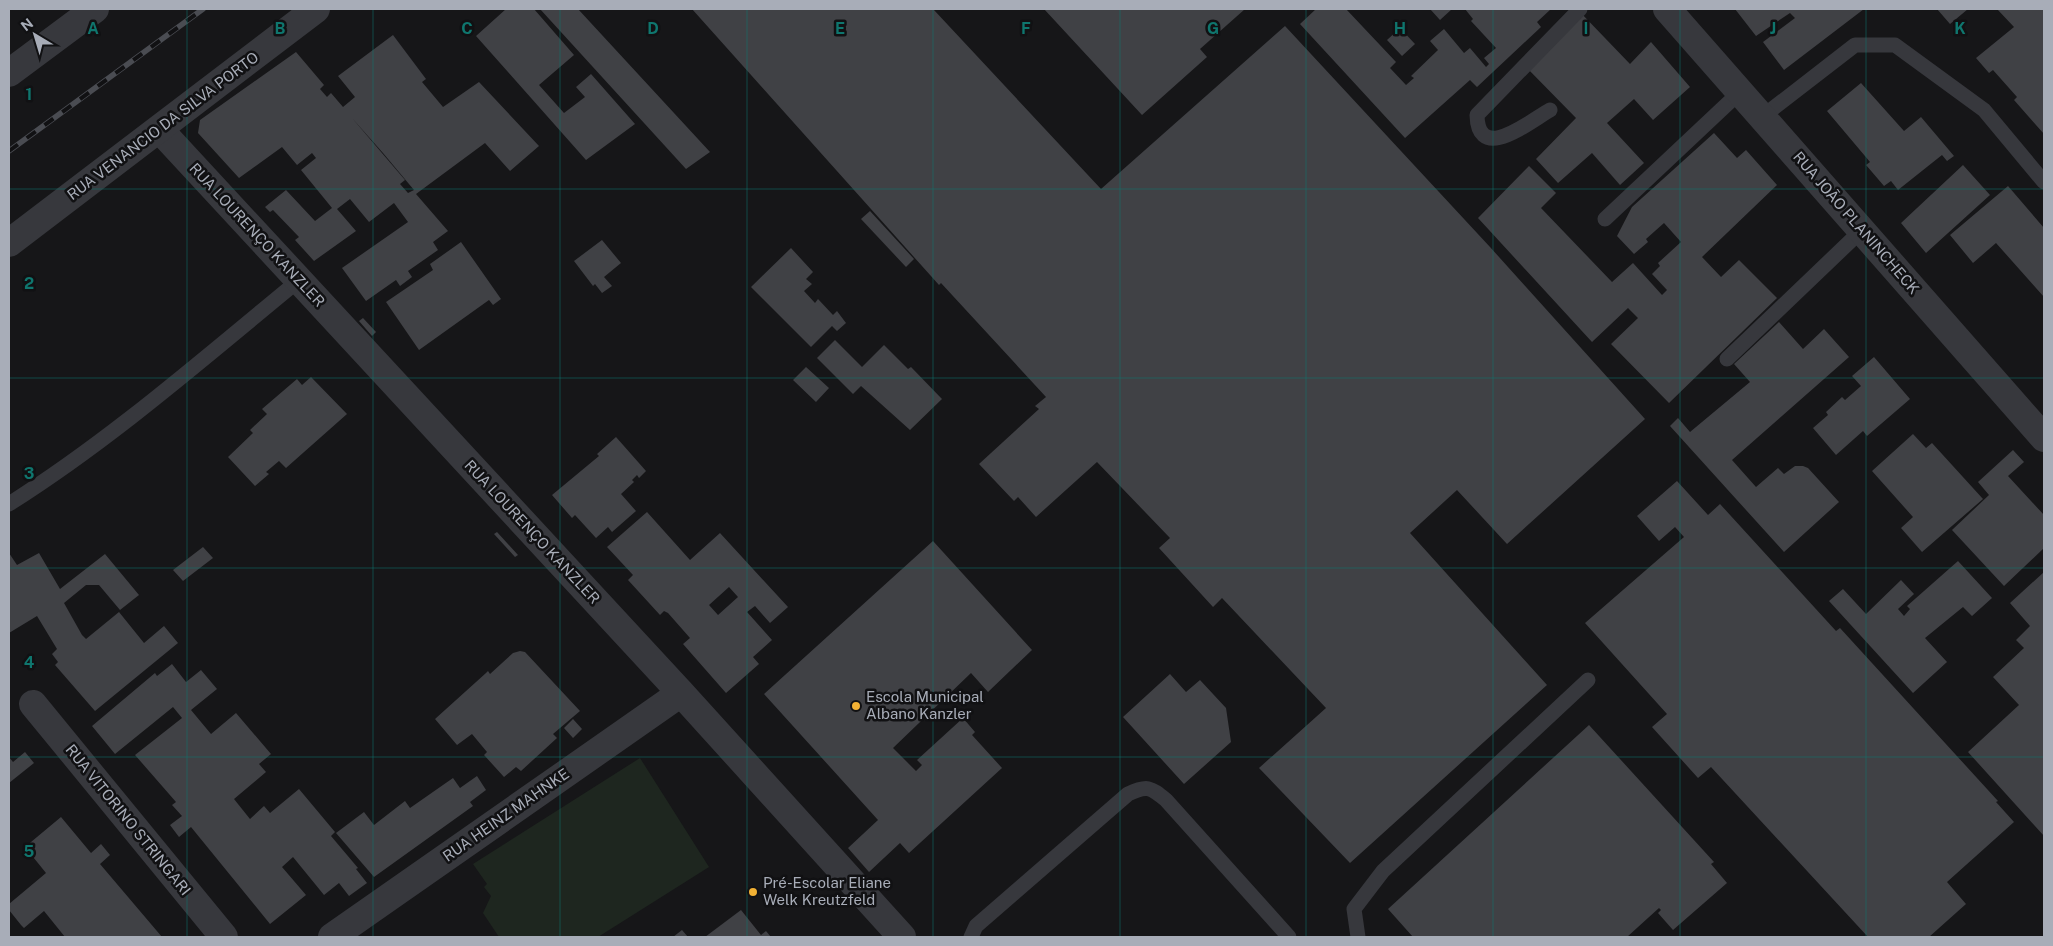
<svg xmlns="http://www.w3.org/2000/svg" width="2053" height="946" viewBox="0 0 2053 946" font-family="'Public Sans',sans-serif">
  <rect width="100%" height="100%" fill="#161618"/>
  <path fill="#1e261f" d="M640,758l69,109 -111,70h-99l-16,-24 8,-17 -7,-9 3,-3 -14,-20z"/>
  <path fill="#404145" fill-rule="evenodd" d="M506,9h28l40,46 -35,30 25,28 21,-16 -9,-10 15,-13 44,50 -49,36 -110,-124z
    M540,9h38l132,143 -24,17z
    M692,9h243l-1,1 167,179 184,-163 205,221 155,172 -138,125 -50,-54 -47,43 137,152 -197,178 -91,-95 67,-60 -104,-110 -9,9 -54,-59 11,-10 -73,-76 -61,55 -18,-20 -4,4 -35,-37 60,-55 -4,-3 11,-9 -105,-114 -2,2z
    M1044,9h201l-45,40 7,8 -65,58z
    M1316,9h30l50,53 -6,6 16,17 8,-7 -3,-2 27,-26 -8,-9 14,-12 20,24 6,-5 16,19 3,-3 -5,-6 12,-10 -25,-27 2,-2 -8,-10h86l-14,13 4,5 -64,60 -7,-7 -65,58 -105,-114z
    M1430,9h22l-12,11z
    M1735,9h129l-80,61 -21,-28 32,-24 -5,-5 -34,23z
    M1937,9h31l-18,15z
    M1997,9h47v125l-30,-34 3,-3 -24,-27 -4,3 -13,-15 38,-31z
    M1579,11l51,53 21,-22 39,45 -37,33 -19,-21 -27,24 37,40 -24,22 -28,-32 -34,30 -22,-24 40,-41 -51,-52z
    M1400,28l15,16 -13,12 -15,-16z
    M393,35l33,44 -4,3 21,25 36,-25 60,64 -29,25 -25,-28 -69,51 32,37 -15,11 5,8 -30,21 4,6 -12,9 -4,-6 -30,21 -24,-33 66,-46 -14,-19 -25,19 -19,-23 -13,10 19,22 -42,30 -19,-21 4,-3 -26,-27 -3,2 -5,-5 21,-17 29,31 17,-13 -31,-38 15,-12 -4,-5 -15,12 -15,-18 -43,31 -41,-45 2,-13 96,-68 28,33 -4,4 7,8 4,-4 12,14 12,-10 -17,-21zM352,118l31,35 31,37 -6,3 -8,-9 5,-4z
    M1861,83l43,48 17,-14 33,39 -7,5 -5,-6 -44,35 -7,-9 -7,5 -18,-21 4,-3 -43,-51z
    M1714,133l23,25 9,-8 31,35 -75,72 19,20 18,-17 38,38 -108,105 -58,-59 27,-26 -10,-10 -36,34 -114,-124 51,-52 27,27 -15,15 71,74 21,-19 29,32 5,-5 -15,-16 8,-8 -2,-3 23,-21 -17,-19 -18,16 2,3 -14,12 -17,-18 15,-29z
    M1963,165l27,30 -64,58 -25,-30z
    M2008,186l36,42v69l-48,-54 -23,20 -23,-28z
    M870,211l44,48 -8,8 -45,-48z
    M602,240l19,23 -17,14 8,9 -10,7 -7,-9 -2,2 -19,-25z
    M461,242l40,57 -8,6 -4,-5 -70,50 -33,-48 47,-32 -3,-6z
    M791,248l22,24 -7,7 6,5 -8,7 11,12 3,-4 15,16 4,-4 9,12 -9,8 -5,-5 -21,21 -60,-60z
    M363,318l13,14 -4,4 -13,-15z
    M1779,322l24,27 21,-20 25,28 -117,103 24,27 22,-19 6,6 11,-8h8l5,2 31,34 -55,50 -114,-126 8,-8 12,14 60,-50 -16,-18z
    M835,340l27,27 22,-22 24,24 3,-2 31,32 -32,31 -49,-44 -8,8 -36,-36z
    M1874,357l36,42 -43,37 -4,-5 -27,24 -23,-27 15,-13 -2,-3 16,-15 3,3 16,-14 -9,-10z
    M806,367l23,21 -13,14 -23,-22z
    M311,377l36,37 -61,54 -7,-7 -13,11 3,2 -14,12 -27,-29 25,-24 -3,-3 17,-16 -5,-5 35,-30 5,6z
    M1913,434l13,14 6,-5 51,56 -61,53 -21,-24 12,-11 -41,-46z
    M616,437l30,34 -7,7 -2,-3 -5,5 2,2 -13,12 15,17 -24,21 -4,-5 -12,11 -21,-23 -3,3 -20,-23 47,-39 -2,-2z
    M2013,450l11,12 -16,14 36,39v33l-40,38 -52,-56 37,-35 -11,-13z
    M1677,481l31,34 12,-11 116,127 4,-3 158,173 -2,1 18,20 -67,60 19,22 -37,33h-61l-157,-170 -13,11 -46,-51 15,-13 -82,-91 99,-86 -9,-10 -16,14 -22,-25z
    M647,512l43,48 30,-27 68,74 -18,16 -15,-17 -8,6 25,28 -19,17 6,7 -33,29 -43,-49 7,-6 -22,-25 -4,-2 -4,4 -32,-35 5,-5 -26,-28zM729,587l9,10 -20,18 -9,-10z
    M497,532l21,23 -3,2 -21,-23z
    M933,541l99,109 -44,42 -17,-19 -78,75 23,23 6,-6 -5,-5 46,-42 12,14 -3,3 30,33 -93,85 -9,-10 -31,29 -21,-24 30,-28 -114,-126z
    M203,547l10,11 -30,23 -10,-11z
    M9,553l8,12 22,-12 21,36 45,-35 34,41 -19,15 -21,-25h-13l-22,18 18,32 4,4 33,-27 25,31 20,-17 14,17 -83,68 -40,-46 3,-3 -6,-8 5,-5 -20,-33 -28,17z
    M1958,561l34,37 -20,18 -9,-9 -38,31 22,24 -34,31 -84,-92 14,-12 23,25 35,-34 13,14 -16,15 6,7 6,-7 -3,-3z
    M2044,572v264l-76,-84 51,-47 -26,-28 31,-29 -8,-8 14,-14 -20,-23z
    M520,651l5,1 55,59 -27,23 4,4 -36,33 -5,-4 -12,10 -20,-22 3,-3 -15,-18 -15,11 -22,-26 51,-46 2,-2 2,3 23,-21z
    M172,664l14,18 15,-12 16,19 -26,21 20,24 25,-21 35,41 -12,10 7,8 -32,27 16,20 14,-13 6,7 29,-24 36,43 -4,4 27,32 -2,1 11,14 -18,13 -10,-13 -15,12 -31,-38 -11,10 24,28 -36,29 -79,-97 -12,10 -9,-12 12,-9 -10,-11 4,-3 -41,-47 47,-37 -9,-11 -58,47 -23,-28 63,-53 2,3z
    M1170,674l16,18 14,-12 26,28 5,34 -47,42 -61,-67z
    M573,719l9,10 -9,9 -9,-10z
    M1589,725l125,137 -3,2 16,19 -54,47 -15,-17 3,-3 -2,-2 -32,29h-214l-25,-28z
    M25,752l9,11 -25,20v-26l4,5z
    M477,776l9,14 -16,12 3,4 -99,71 -38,-44 28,-21 10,13 31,-24 5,7 43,-30 7,10z
    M61,817l30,36 10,-9 9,11 -10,9 62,73h-97l-21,-26 -20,17 -3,-3 -12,-15v-6l37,-31 -21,-26z
    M741,910l20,25 5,-4 5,6h-66z
    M682,930l6,7h-15z"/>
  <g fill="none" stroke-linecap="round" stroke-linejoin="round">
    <path stroke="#37383d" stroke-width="15" d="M1550,110c-21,12 -72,54 -73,5l103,-106
      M1762,117l93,-72h40l89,65 60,72
      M1605,219l135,-127
      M1727,359l135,-129
      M9,504c103,-65 195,-146 289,-223
      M971,937l5,-11 152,-132c19,-9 22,-7 38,6l123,137
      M1358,937l-4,-28 29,-38 205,-191"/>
    <path stroke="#37383d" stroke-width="28" d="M9,73l86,-64
      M160,130l521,563 221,244
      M33,704l191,233
      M332,937l349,-244"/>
    <path stroke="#37383d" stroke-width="28" d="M1667,9l377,429
      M9,243l307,-234"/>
    <defs>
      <path id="rail" d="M9,151l194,-142"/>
    </defs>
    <use href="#rail" stroke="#4a4c52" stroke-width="5.5"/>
    <use href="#rail" stroke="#111113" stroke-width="4" stroke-dasharray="11" stroke-linecap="butt"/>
  </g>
  <path fill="none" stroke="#0f766e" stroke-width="1" stroke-opacity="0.55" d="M187,9v928M373,9v928M560,9v928M747,9v928M933,9v928M1120,9v928M1306,9v928M1493,9v928M1680,9v928M1866,9v928M9,189h2035M9,378h2035M9,568h2035M9,757h2035"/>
  <g fill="#f2b134" stroke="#111113" stroke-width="2">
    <circle cx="856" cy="706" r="5"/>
    <circle cx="753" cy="892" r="5"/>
  </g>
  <g text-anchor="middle" stroke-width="5" stroke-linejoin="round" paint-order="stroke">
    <g font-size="15" fill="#a8adb8" stroke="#111113">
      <text transform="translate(163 126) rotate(-37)" y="5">RUA VENANCIO DA SILVA PORTO</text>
      <text transform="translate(1856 223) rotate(49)" y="5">RUA JOÃO PLANINCHECK</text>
      <text transform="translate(257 235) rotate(47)" y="5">RUA LOURENÇO KANZLER</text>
      <text transform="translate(532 532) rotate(47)" y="5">RUA LOURENÇO KANZLER</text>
      <text transform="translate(506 815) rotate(-35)" y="5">RUA HEINZ MAHNKE</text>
      <text transform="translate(128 820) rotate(51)" y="5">RUA VITORINO STRINGARI</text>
    </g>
    <g font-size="15" fill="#a8adb8" stroke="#111113" text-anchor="start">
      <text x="866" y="702">Escola Municipal<tspan x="866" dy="17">Albano Kanzler</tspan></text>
      <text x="763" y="888">Pré-Escolar Eliane<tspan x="763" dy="17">Welk Kreutzfeld</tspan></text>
    </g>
  </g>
  <g font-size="16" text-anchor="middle" font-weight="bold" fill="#0f766e" stroke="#111113" stroke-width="5" stroke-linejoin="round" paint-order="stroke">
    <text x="93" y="34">A</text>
    <text x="280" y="34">B</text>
    <text x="467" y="34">C</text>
    <text x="653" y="34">D</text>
    <text x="840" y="34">E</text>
    <text x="1026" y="34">F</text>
    <text x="1213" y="34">G</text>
    <text x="1400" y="34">H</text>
    <text x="1586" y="34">I</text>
    <text x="1773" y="34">J</text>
    <text x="1960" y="34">K</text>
    <text x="29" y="100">1</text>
    <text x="29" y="289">2</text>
    <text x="29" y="479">3</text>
    <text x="29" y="668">4</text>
    <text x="29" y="857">5</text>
  </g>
  <rect width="2053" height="946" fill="none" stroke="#a8adb8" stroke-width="20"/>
  <g transform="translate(35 35) rotate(322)" stroke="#111113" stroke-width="4" paint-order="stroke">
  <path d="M0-4L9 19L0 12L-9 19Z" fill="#a8adb8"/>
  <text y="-8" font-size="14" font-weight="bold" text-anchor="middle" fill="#a8adb8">N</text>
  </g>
</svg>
